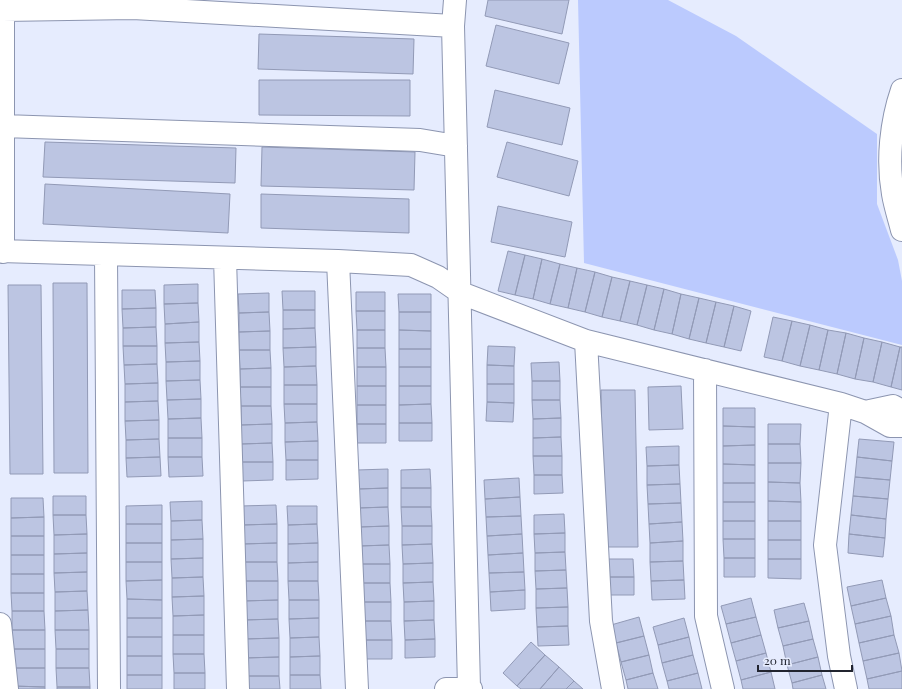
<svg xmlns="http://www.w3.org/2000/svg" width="902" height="689" viewBox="0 0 902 689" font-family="'Playfair Display',serif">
  <rect width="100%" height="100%" fill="#e6ecfe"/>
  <path fill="#bbcafe" d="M578,0h90l68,36 141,98v70l21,56 4,21v64l-318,-82z"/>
  <path fill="#bcc5e2" stroke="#929ab6" d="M488,0h81l-7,34 -77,-18z
    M496,25l73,18 -10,41 -73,-18z
    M259,34l155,5 -1,35 -155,-5z
    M259,80h151v36l-151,-1z
    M495,90l75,18 -8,37 -75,-18z
    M45,142l191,6 -1,35 -192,-6z
    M507,142l71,19 -9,35 -72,-19z
    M262,147l153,5 -1,38 -153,-4z
    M45,184l185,10 -2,39 -185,-9z
    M261,194l148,5v34l-148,-5z
    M498,206l74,16 -7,35 -74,-15z
    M508,251l17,4 -10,40 -17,-4z
    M525,255l17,4 -9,40 -18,-4z
    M542,259l18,5 -10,40 -17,-5z
    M560,264l17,4 -9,40 -18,-4z
    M577,268l18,4 -10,40 -17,-4z
    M595,272l17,5 -10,40 -17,-5z
    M612,277l18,4 -10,40 -18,-4z
    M630,281l17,4 -10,40 -17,-4z
    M53,283h34l1,190h-34z
    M198,284v19l-34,1v-19z
    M8,285h33l2,189h-33z
    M647,285l17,4 -10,41 -17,-5z
    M664,289l17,5 -9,40 -18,-4z
    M122,290h33l1,18 -34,1z
    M282,291h33v19h-32z
    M356,292h29v19h-29z
    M269,293v19l-30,1 -1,-19z
    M398,294h33v18h-32z
    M681,294l18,4 -10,41 -17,-5z
    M699,298l17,4 -10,41 -17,-4z
    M716,302l18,4 -10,41 -18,-4z
    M198,303l1,19 -34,2 -1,-20z
    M734,306l17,5 -10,40 -17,-4z
    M156,308v19l-33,1 -1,-19z
    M283,310h32v18l-32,1z
    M356,311h29v19h-28z
    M269,312l1,19 -31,1v-19z
    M399,312h32v19l-32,-1z
    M773,317l19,4 -10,40 -18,-4z
    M792,321l18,4 -10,41 -18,-5z
    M199,322v20l-34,1v-19z
    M810,325l18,5 -9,40 -19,-4z
    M156,327l1,19h-34v-18z
    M315,328l1,19 -33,1v-19z
    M357,330h28v18h-28z
    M399,330l32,1v18h-32z
    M828,330l18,3 -9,41 -18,-4z
    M270,331v19h-31v-18z
    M846,333l18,5 -9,41 -18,-5z
    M864,338l18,4 -9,40 -18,-3z
    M199,342l1,19 -34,1 -1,-19z
    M882,342l18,5 -9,40 -18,-5z
    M123,346h34v18l-33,1z
    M488,346l27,1 -1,19 -27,-1z
    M316,347v19l-32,1 -1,-19z
    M900,347h2v43l-11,-3z
    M357,348h28l1,19h-29z
    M399,349h32v18h-32z
    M239,350h31l1,18 -31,1z
    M200,361v19l-34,1v-19z
    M559,362l1,19h-28l-1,-18z
    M157,364l1,19 -33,1 -1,-19z
    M487,365l27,1v18h-27z
    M316,366l1,19h-33v-18z
    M357,367h29v19h-29z
    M399,367h32v19h-32z
    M271,368v19h-31v-18z
    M200,380l1,19 -34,1 -1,-19z
    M532,381h28v19h-28z
    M158,383v18l-33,1v-18z
    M487,384h27v19l-27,-1z
    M284,385h33v19h-33z
    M357,386h29v19h-29z
    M399,386h32v18l-32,1z
    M681,386l2,43 -34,1 -1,-43z
    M240,387h31v19h-30z
    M601,390h34l3,157h-34z
    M201,399v19l-33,1 -1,-19z
    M532,400h28l1,18 -28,1z
    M158,401l1,19 -34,1v-19z
    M487,402l27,1 -1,19 -27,-1z
    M284,404h33v18l-32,1z
    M431,404l1,19h-33v-18z
    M357,405h29v19h-29z
    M241,406h30l1,18 -31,1z
    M723,408h32v19l-32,-1z
    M201,418l1,20h-34v-19z
    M561,418v19l-28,1v-19z
    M159,420v19l-33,1 -1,-19z
    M317,422l1,19 -33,1v-19z
    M399,423h33v18h-33z
    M272,424v19l-31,1v-19z
    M357,424h29v19h-29z
    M768,424h33l-1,20h-32z
    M723,426l32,1v18l-32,1z
    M561,437l1,19h-29v-18z
    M168,438h34v19h-34z
    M159,439l1,18 -34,1v-18z
    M859,439l35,3 -2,19 -35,-4z
    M318,441v19h-32l-1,-18z
    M272,443l1,19h-31l-1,-18z
    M768,444h32l1,19h-33z
    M755,445v20l-32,-1v-18z
    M679,446v19l-32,1 -1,-19z
    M533,456h29v19h-28z
    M160,457l1,19 -34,1 -1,-19z
    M168,457h34l1,19 -34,1z
    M857,457l35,4 -2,19 -35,-3z
    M286,460h32v19l-32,1z
    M242,462h31v18l-31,1z
    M768,463h33l-1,20 -32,-1z
    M723,464l32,1v18h-32z
    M679,465l1,19 -33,1v-19z
    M388,469v19l-30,1 -1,-19z
    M430,469l1,19h-30v-18z
    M534,475h28l1,18 -29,1z
    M855,477l35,3 -2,19 -35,-3z
    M519,478l1,19 -35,2 -1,-19z
    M768,482l32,1 1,19 -33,-1z
    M723,483h32v19h-32z
    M680,484l1,19 -33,1 -1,-19z
    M388,488v19l-30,1v-19z
    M401,488h30v19h-30z
    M53,496h33v19h-33z
    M853,496l35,3 -2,20 -35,-4z
    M520,497l1,19 -35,1 -1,-18z
    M11,498h32l1,19 -33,1z
    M202,501v19l-31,1 -1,-19z
    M768,501l33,1v19h-33z
    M723,502h32v19h-32z
    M681,503l1,19 -33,2 -1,-20z
    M162,505v19h-36v-18z
    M276,505l1,19 -35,1 -1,-19z
    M287,506h30v18l-29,1z
    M388,507l1,19 -30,1 -1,-19z
    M401,507h30l1,19h-30z
    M564,514l1,19 -31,1v-19z
    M53,515h33l1,19 -33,1z
    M851,515l35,4 -1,19 -36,-4z
    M521,516l1,18 -35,2 -1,-19z
    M44,517v19h-33v-18z
    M202,520l1,19 -32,1v-19z
    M723,521h32v18h-32z
    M768,521h33v19h-33z
    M682,522l1,19 -33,2 -1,-19z
    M126,524h36v19h-36z
    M277,524v19l-35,1v-19z
    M317,524l1,19 -30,1v-19z
    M389,526v19l-30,1v-19z
    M402,526h30v18l-30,1z
    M565,533v19l-30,1 -1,-19z
    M87,534v19l-33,1v-19z
    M522,534l1,19 -35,2 -1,-19z
    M849,534l36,4 -2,19 -35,-4z
    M11,536h33v19h-33z
    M203,539v19l-32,1v-19z
    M723,539h32v19h-31z
    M768,540h33v19h-33z
    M683,541v20l-33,1v-19z
    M126,543h36v19h-36z
    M277,543v19h-35v-18z
    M318,543v19l-30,1v-19z
    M432,544l1,19 -30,1 -1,-19z
    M389,545l1,19h-30l-1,-18z
    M565,552l1,18 -31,1v-18z
    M87,553v19l-33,1v-19z
    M523,553l1,19 -35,1 -1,-18z
    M11,555h33v19h-33z
    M203,558v19l-31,1 -1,-19z
    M724,558h31v19h-31z
    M603,559h30l1,18h-31z
    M768,559h33v20l-33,-1z
    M683,561l1,19 -33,1 -1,-19z
    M126,562h36v18l-36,1z
    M242,562h35l1,19h-35z
    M318,562v19h-30v-18z
    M433,563v19l-30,1v-19z
    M360,564h30v19h-30z
    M566,570l1,18 -31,1 -1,-18z
    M87,572v19l-32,1 -1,-19z
    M524,572l1,18 -35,2 -1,-19z
    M11,574h33v19h-33z
    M203,577l1,19 -32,1v-19z
    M603,577h31v18h-30z
    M162,580v20l-35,-1 -1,-18z
    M684,580l1,19 -33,1 -1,-19z
    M882,580l4,18 -35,8 -4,-19z
    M243,581h35v19l-35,1z
    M288,581h30l1,19h-30z
    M433,582l1,19 -30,1 -1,-19z
    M360,583h30l1,19h-31z
    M567,588l1,19 -32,1v-19z
    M525,590v19l-34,2 -1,-19z
    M87,591l1,19 -33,1v-19z
    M11,593h33v18h-32z
    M204,596v19l-31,1 -1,-19z
    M751,598l5,19 -30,7 -5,-18z
    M886,598l5,18 -36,8 -4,-18z
    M127,599l35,1v18h-35z
    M278,600v19l-34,1 -1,-19z
    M289,600h30v18l-30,1z
    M434,601v19l-30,1v-19z
    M360,602h31v19h-30z
    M804,603l5,18 -31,7 -4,-18z
    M568,607v19l-31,1 -1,-19z
    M88,610l1,20h-34v-19z
    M12,611h32l1,19h-33z
    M204,615v20h-31v-19z
    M891,616l3,19 -35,8 -4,-19z
    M639,617l5,19 -28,7 -5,-18z
    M756,617l5,18 -30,8 -5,-19z
    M127,618h35v19h-35z
    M319,618v19l-29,1 -1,-19z
    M684,618l5,19 -31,8 -5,-18z
    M278,619l1,19 -35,1v-19z
    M434,620l1,19 -30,1 -1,-19z
    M361,621h30l1,19h-31z
    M809,621l4,18 -30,7 -5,-18z
    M568,626l1,19 -31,1 -1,-19z
    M12,630h33v19h-33z
    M55,630h34v19h-33z
    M173,635h31v19h-31z
    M761,635l5,18 -30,8 -5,-18z
    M894,635l5,18 -36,8 -4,-18z
    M644,636l5,19 -28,7 -5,-19z
    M127,637h35v19h-35z
    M319,637l1,19 -30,1v-19z
    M689,637l4,18 -31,8 -4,-18z
    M279,638v19l-35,1v-19z
    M435,639v18l-30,1v-18z
    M813,639l5,18 -31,8 -4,-19z
    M361,640h31v19h-30z
    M531,642l14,13 -28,31 -14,-13z
    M12,649h33v19h-33z
    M56,649h33v19h-33z
    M766,653l5,19 -30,8 -5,-19z
    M899,653l3,18 -35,8 -4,-18z
    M173,654h31l1,19h-31z
    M545,655l14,12 -19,22h-19l-4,-3z
    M649,655l4,18 -27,7 -5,-18z
    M693,655l5,18 -31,8 -5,-18z
    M127,656h35v19h-35z
    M320,656v19h-30v-18z
    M279,657v19h-35v-18z
    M818,657l4,18 -30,8 -5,-18z
    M559,667l15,14 -8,8h-26z
    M12,668h33v19l-33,-1z
    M56,668h33l1,19h-33z
    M902,671v18h-33l-2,-10z
    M771,672l4,17h-32l-2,-9z
    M174,673h31v16h-31z
    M653,673l5,16h-30l-2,-9z
    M698,673l4,16h-33l-2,-8z
    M127,675h35v14h-35z
    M290,675h30l1,14h-31z
    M822,675l4,14h-33l-1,-6z
    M244,676h35l1,13h-35z
    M574,681l9,8h-17z
    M12,686l33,1v2h-33z
    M57,687h33v2h-33z"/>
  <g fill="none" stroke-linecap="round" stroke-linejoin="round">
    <defs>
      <path id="minor" d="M455,0l-2,26 16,662
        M902,90c-11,32 -15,70 -9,104 2,12 6,24 9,36
        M3,126l417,14 36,6
        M0,251l338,10 73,4 27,12 23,16 125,48 255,63 24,8 25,14h12
        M3,252v-242l130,-2 320,18
        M106,256l3,433
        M225,258l13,431
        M338,261l19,428
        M586,341l15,280 12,68
        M705,370l1,246 17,73
        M841,404l-16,141 14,111 7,33
        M865,412l28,-6 9,5
        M0,624l7,65
        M446,689h25"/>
    </defs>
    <use href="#minor" stroke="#8c95b0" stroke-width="24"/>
    <use href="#minor" stroke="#fff" stroke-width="22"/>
  </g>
  <path d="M758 665v6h94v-6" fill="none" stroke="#21242f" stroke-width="2"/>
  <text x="764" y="665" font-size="12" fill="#21242f" stroke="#e6ecfe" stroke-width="3" paint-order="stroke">20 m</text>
</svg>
